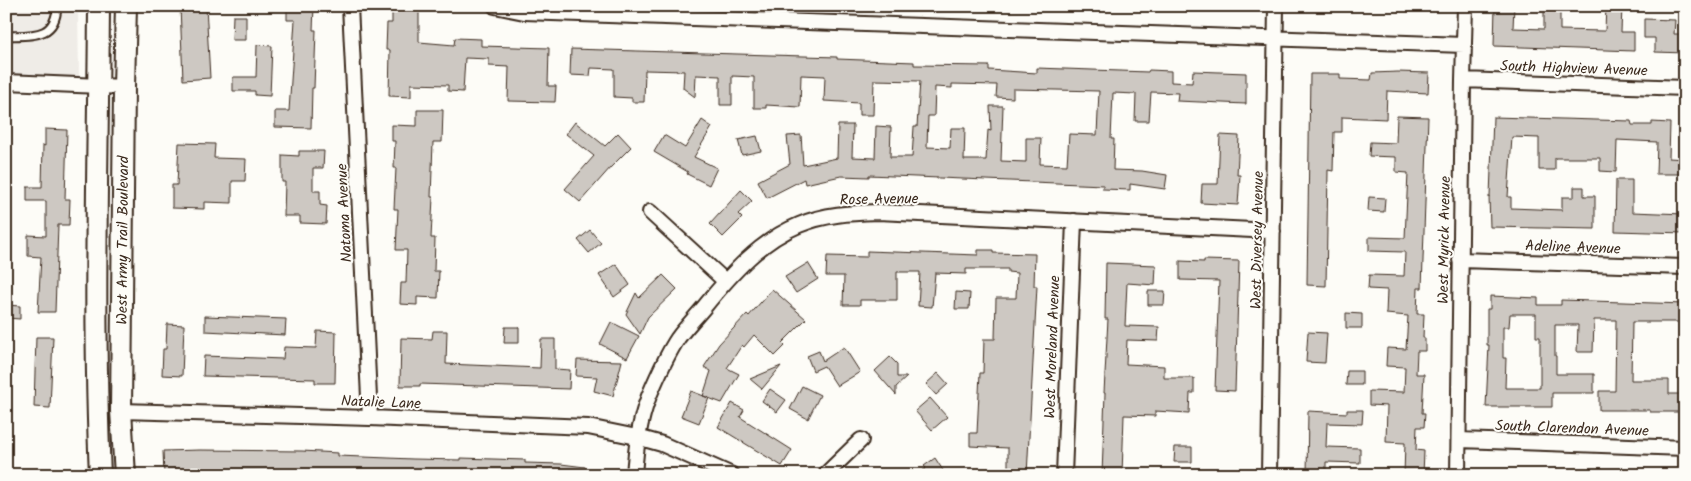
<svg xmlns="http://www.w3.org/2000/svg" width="1691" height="481" viewBox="0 0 1691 481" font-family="Kalam,sans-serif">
  <rect width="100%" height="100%" fill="#fdfcf7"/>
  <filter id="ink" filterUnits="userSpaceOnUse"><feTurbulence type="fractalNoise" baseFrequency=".02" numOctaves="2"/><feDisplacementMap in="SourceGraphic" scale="10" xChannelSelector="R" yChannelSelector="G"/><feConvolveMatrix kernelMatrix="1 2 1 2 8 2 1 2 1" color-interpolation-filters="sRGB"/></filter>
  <g filter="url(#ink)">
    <path fill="#efece7" d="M6,6h72l1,72 -73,-2z"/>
    <path fill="#cdc8c2" stroke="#3b2a1e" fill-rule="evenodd" d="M180,6h26l4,72 -27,2z
      M287,6h27l-1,24h3l-2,58h-2l-1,40 -36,-1v-16h14l6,-91h-8z
      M392,6h27v36l35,3 1,-7 26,1v7l68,2 -1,38h8l-1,16 -47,-1 1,-34 -20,-1v-7l-24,-1 -2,34 -15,-1v-6l-37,-1v13l-22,-1 1,-46h-4l1,-27h5z
      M1495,6h19l-1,22 31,1v-23h16v24l43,1h2l1,-25h16l-1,26h13v19l-140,-5z
      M233,16h13v24h-14z
      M1644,19l31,1 -1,14h11v19l-30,-1v-14h-11z
      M257,45l15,1 -2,50 -15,-1v-4h-22v-14h23z
      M571,49l266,8v2l77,3v3l75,1v4l48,3v-5l111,4 1,-2 22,1v11l21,1 1,-12 53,2v31l-69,-3 1,-8 -27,-1 -2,29h-14l1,-27 -23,-1 -2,46h3l-1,31 29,1 25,4 -2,14 -35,-5v6l-27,-1v-4l-234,-10v2l-28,-1 -36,8 -1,-5 -37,19 -9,-17 32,-17 -3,-28 14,-1 2,30 34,-7 1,-33h15l-1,32 23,1 1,-32 15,1 -1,30h22l2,-30h3l3,-46 -46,-1 -1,35h-14v-12l-35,-2 1,-25 -24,-1 -1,32 -34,-2v3h-12v-31l-22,-1v29h-12v-29l-24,-1 -1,22 -12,-9 1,-17 -39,-1 -1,32h-12v-4l-18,-1v-28l-23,-1 -1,8 -20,-1zM952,84l45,1 -1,12 17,1v-9l86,2 -2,44 -28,-1 -2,31 -27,-1 1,-26h-15v24l-25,-1 2,-55h-13l1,25 -3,-1 -2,30h-22l1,-32h-14l-1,20 -23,-1 1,-31h6l1,-29 17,1z
      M1398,72l31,1 -1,20 -41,-2 -1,28 -44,-2v15h-8l-1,39 -5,-1 -2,116 -19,-1 3,-211h30v5l31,1 1,-7z
      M417,110h26l-1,32h-9l-2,55h2l-2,41h4l-1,33h5l-1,27 -21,-1v8l-17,-1 1,-21h5l1,-33h-11l2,-41h-4l2,-41h-2l1,-27h-3v-16l25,1z
      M1397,116l31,1 -6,171h-4l-1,26h7l-1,24h2v13h-8l-1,23h8l-2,39h3l-1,14h-7l-1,23 8,1 -1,24h-19l1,-32 -19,-1 1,-36 -18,-1v-14l35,1 1,-25 -19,-1 1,-18 19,1 2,-33 -22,-2 1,-24 -19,-1 1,-14 35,1 1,-24 -36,-1v-14l36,1 3,-65 -12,-1v-15l-27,-1 1,-14 26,1z
      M1493,117l138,4 1,4h20v-3l18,1 -1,35 16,1v15h-29l1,-32 -40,-2 -1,32 -16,-1v-13h-45v12h-16v-32l-27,-1 -4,60h3v11l51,2v-13h12v-10h10v9h11v33l-105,-2 -1,-31h1z
      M702,120l10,7 -18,30 23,11 -8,17 -22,-11 1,-2 -34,-20 10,-17 21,13z
      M575,122l30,24 13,-13 13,14 -20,20 -31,35 -15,-13 29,-33 -28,-22z
      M45,129l22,1 -2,69h5l-1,26h-11l-3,87h-17l3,-55 -13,-1v-21l18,1v-35h-19v-14h15l1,-42 2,1z
      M1220,135l19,1 -2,39h3l-2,30 -37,-2 1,-19h16z
      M757,136l4,15 -19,4 -4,-15z
      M179,143l36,1 -1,14 32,1 -1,22h-13v22l-28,-1v7l-32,-1v-23h5z
      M299,151h25l-1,17h-10v23h7v14l7,1 -1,18 -26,-1v-7h-16l1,-34h-3v-27l17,1z
      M1616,180h16v32l53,2v19l-70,-2z
      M741,190l11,11 -14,13 4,4 -19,19 -13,-13z
      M1369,197l16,1 -1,14 -16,-1z
      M590,230l11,13 -12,10 -11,-13z
      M978,250h15v3l42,1 -1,32h3l-10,189h-19v-27l-38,-2v-13h7l3,-60h3l1,-34h11l1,-41h20l1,-25 -9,-1v-3h-42v5l-31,-1 -3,34 -14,-1 2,-34h-23v28h-37v5h-17l1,-29h-18l1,-20 40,1v-6l111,4z
      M1204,260l35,1 -4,130 -20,-1 4,-109 -39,-1v-19l24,1z
      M808,263l10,16 -22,14 -11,-16z
      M1106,263l50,2 -1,20 -28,-2 -2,43 34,1 -1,14 -31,-1 -1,24 38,2v12h30v15h-4l-1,20 -34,-2v5l-31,-1 -2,60h-20l3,-82h-1l4,-74h-3z
      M616,264l14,21 -16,12 -15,-22z
      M663,275l14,14 -29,28 -8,17 -14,-20 10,-21 3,5z
      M772,289l34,30 -24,24 3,3 -10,10 -21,-21 -10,12 -2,-2 -15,23 12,6 -17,29 -19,-7 8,-25 -7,-4 15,-23 28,-30 2,2z
      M1148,291h17l-1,14h-16z
      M956,292l14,1 -1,16h-14z
      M1490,296l48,2v7h23v-5l124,4v18h-53l-1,58h38v14h16v18h-35v-2h-51v-19h16l1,-71h-22l-1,32h-16l1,-27h-23v31h1v18h38v19h-42v14h-66l3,-62h-2v-36h3zM1510,314h26v23h4v51h-35l1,-30h-3v-31h6z
      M6,305l14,1v13l-14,-1z
      M1346,313l16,1v14h-16z
      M205,316l81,3 -1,16 -80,-4z
      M611,322l28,14 -12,22 -27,-14z
      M167,324l17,1 -2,51 -20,-1 1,-26h3z
      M505,327h14v16h-15z
      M317,331l19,1 -1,51h-20v-4l-112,-3 1,-20 79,3 1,-12 32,1z
      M433,331h14l-1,33 94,4 1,-29h14v30l15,1 -1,19 -149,-5v2h-20l1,-48 31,1z
      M1308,332l19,1 -2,30 -19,-1z
      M36,337h17l-3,71 -16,-1z
      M844,347l16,25 -23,14 -13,-20 -11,5 -6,-15 12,-5 4,10z
      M890,357l7,7v13h10l-11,10v8l-21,-24z
      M577,360l45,1 -9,35 -19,-5 3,-14 -21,-1z
      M781,366l-19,23 -12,-10z
      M1347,371h15v14h-16z
      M938,373l10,11 -12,11 -10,-11z
      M802,386l18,9 -12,24 -18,-10z
      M770,389l16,11 -9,12 -15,-11z
      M691,391l18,7 -10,25 -18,-7z
      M930,398l17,19 -15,13 -17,-19z
      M732,403l12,7 -4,7 52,33 -10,16 -64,-39z
      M1347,410h16l-1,14 -35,-1 -1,24 34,1v15l-34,-1v13h-19l1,-64 39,2z
      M1175,447h17v15h-18z
      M200,450l102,1 36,2v3l75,3 48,1v-2l64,2v3l36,1 24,3 -1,8h-236v-2l-37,-1 -126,-3v6h-21l-1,-24z
      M935,458l11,17h-29l9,-7 -2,-2z"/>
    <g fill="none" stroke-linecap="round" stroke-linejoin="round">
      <defs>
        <path id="service" d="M6,36c25,-1 50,3 51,-30"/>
        <path id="minor" d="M350,6l20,412
          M495,6l29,6 940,33
          M1463,80l222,8
          M6,82l118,5
          M650,212l75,69
          M1460,260l225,7
          M121,411l249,7 218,9 49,10 25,7 70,31
          M1459,440l226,8
          M634,475c2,-27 5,-53 15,-79 8,-19 17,-40 29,-58 8,-11 18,-21 27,-32 26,-32 55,-65 94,-81 26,-11 51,-12 79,-13l395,19
          M825,475l36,-35
          M1064,475l10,-254
          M1269,475l7,-469
          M1458,475l5,-395 2,-74"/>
        <g id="secondary">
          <path d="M99,6c-1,156 -6,313 1,469"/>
          <path id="s1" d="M125,475l-4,-64 3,-324 2,-81"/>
        </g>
      </defs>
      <use href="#service" stroke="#3b2a1e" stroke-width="11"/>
      <use href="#minor" stroke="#3b2a1e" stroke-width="18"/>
      <use href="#secondary" stroke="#3b2a1e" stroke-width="24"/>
      <use href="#service" stroke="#fdfcf7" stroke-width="7"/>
      <use href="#minor" stroke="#fdfcf7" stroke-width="14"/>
      <use href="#secondary" stroke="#fdfcf7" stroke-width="20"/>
    </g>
  </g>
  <g text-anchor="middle" stroke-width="4" stroke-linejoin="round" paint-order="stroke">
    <g font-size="15" fill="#3b2a1e" stroke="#fdfcf7">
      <text transform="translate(1574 68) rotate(2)" y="5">South Highview Avenue</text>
      <text transform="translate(879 199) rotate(-1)" y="5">Rose Avenue</text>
      <text transform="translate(344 213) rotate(-93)" y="5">Natoma Avenue</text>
      <text transform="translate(1257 240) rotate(-89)" y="5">West Diversey Avenue</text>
      <text transform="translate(1444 240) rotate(-89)" y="5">West Myrick Avenue</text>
      <text dy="5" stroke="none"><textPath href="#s1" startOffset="235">West Army Trail Boulevard</textPath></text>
      <text transform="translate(1573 247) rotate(2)" y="5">Adeline Avenue</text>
      <text transform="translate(1052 347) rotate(-88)" y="5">West Moreland Avenue</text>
      <text transform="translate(381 402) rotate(2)" y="5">Natalie Lane</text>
      <text transform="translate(1572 428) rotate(2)" y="5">South Clarendon Avenue</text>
    </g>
  </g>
  <rect width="1691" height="481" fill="none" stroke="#fdfcf7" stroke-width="25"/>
  <rect x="12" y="12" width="1666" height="456" fill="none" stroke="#3b2a1e" stroke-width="2" filter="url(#ink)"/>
</svg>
